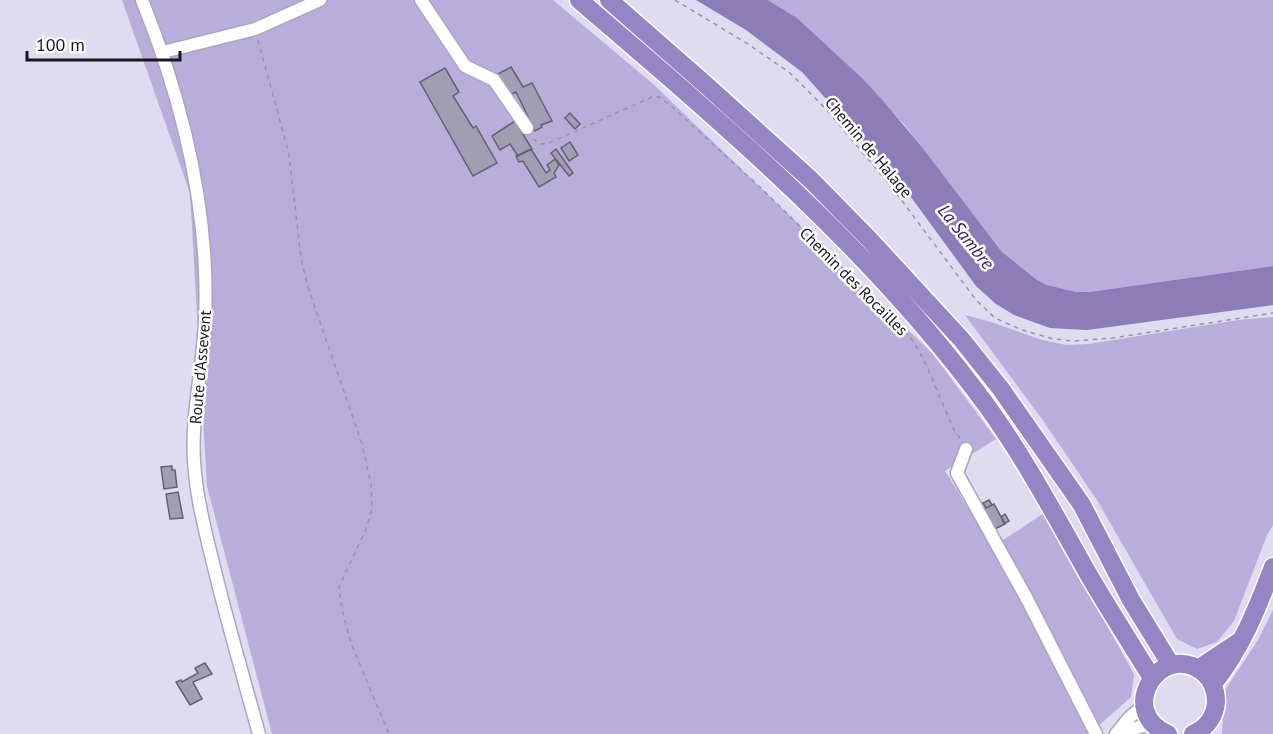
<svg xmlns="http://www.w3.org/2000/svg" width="1273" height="734" viewBox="0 0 1273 734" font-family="'PT Sans',sans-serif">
  <rect width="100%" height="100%" fill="#dfdbf1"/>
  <path fill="#b8addb" d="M122,0h431l100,84 279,269 64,86 -51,32 48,76 51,-34 90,161 -3,23 -42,37h-817l-65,-248 -17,-293z
    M768,0h505v266l-184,26h-13l-29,-7 -10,-5 -35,-28 -99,-129 -106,-105z
    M965,315l26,7 51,18 24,5 23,-1 149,-24 35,-3v208l-6,10 -33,86 -17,21 -20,7 -20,-10 -80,-139 -55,-81z
    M1273,610v124h-51l3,-44 33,-50z"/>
  <path fill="#8c7cb8" d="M696,0h72l29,18 67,62 20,22 37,44 81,106 35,28 10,5 29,7h13l184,-26v39l-186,25 -37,-2 -36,-13 -18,-11 -20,-18 -79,-108 -95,-106 -56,-42z"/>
  <path fill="#a19db2" stroke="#646074" stroke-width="1.5" d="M511,67l12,20 9,-4 20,38 -11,4 1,2 -7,4 -19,-39 -8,4 -12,-21z
    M445,68l14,24 -6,4 20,32 3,-2 21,37 -24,13 -53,-94z
    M570,113l10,11 -5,5 -10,-11z
    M515,121l17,28 -14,7 -8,-12 -10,6 -8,-14z
    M570,142l8,13 -9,6 -8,-13z
    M531,149l15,24 4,-3 -3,-5 8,-6 4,6 -5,8 2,4 -17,10 -16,-26 -4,1 -3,-6z
    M556,149l17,24 -4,3 -18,-23z
    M172,466v4h3l2,17 -13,2 -3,-22z
    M178,492l5,26 -13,1 -4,-25z
    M989,500l3,5 -6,3 -3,-5z
    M983,503l3,5 8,-4 11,20 -12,6 -15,-24z
    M1005,514l4,7 -5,3 -3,-7z
    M205,663l7,11 -19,8 9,17 -12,6 -14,-23 5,-2 1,2 16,-9 -3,-5z"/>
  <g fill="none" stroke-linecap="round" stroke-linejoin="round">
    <defs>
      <path id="minor" d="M142,0c41,102 68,211 63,322 -2,46 -14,93 -11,139 2,33 10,66 18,98 14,59 31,117 47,175
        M421,0l44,66 29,14 33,48
        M163,52l92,-23 65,-29
        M966,449l-9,24 70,126 69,135
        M1116,734l13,-16 15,-13
        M1116,734l37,-11"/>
      <path id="highway" d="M579,0c146,125 294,250 408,406 39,54 70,113 103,171 20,34 41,67 62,101
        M609,0l97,85 105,95 57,58 94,102 39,49 81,116 49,95 40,65
        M1198,669l42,-28
        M1213,684c28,-35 44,-75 60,-117
        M1168,734c-53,-22 -7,-96 36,-61 8,7 12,18 12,29 -1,15 -10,26 -23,32"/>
    </defs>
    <use href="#minor" stroke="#aaa6bb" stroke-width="15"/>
    <use href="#highway" stroke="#fff" stroke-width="21"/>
    <path stroke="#9794a5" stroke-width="1.5" stroke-dasharray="4.5 4.5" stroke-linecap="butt" d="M675,0l73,44 42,29 36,36 68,81 82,110 19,18 27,12 31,9 21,2 39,-3 160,-25
      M258,40l31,114 12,104 7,29 54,157 9,40 1,25 -6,20 -27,58 3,23 9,33 38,91
      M533,139l7,5 9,-1 103,-46h7l11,8 92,84 94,92 55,57 13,22 30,70 6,8"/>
    <use href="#minor" stroke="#fff" stroke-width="12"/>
    <use href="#highway" stroke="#9585c5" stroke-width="18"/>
  </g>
  <g text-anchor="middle" stroke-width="5" stroke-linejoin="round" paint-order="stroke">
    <g font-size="16" fill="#18161e" stroke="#fff">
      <text transform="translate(869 147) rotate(50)" y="6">Chemin de Halage</text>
      <text transform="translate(854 281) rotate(45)" y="6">Chemin des Rocailles</text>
      <text transform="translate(200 367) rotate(-85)" y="6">Route d'Assevent</text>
    </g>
    <g font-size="18" font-style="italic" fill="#32175f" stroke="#fff">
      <text transform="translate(966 237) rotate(51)" y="6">La Sambre</text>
    </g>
  </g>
  <path d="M27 51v9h153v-9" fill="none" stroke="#18161e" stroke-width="3"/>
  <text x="36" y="51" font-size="18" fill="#18161e" stroke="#ffffff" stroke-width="4.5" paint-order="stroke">100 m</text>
</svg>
